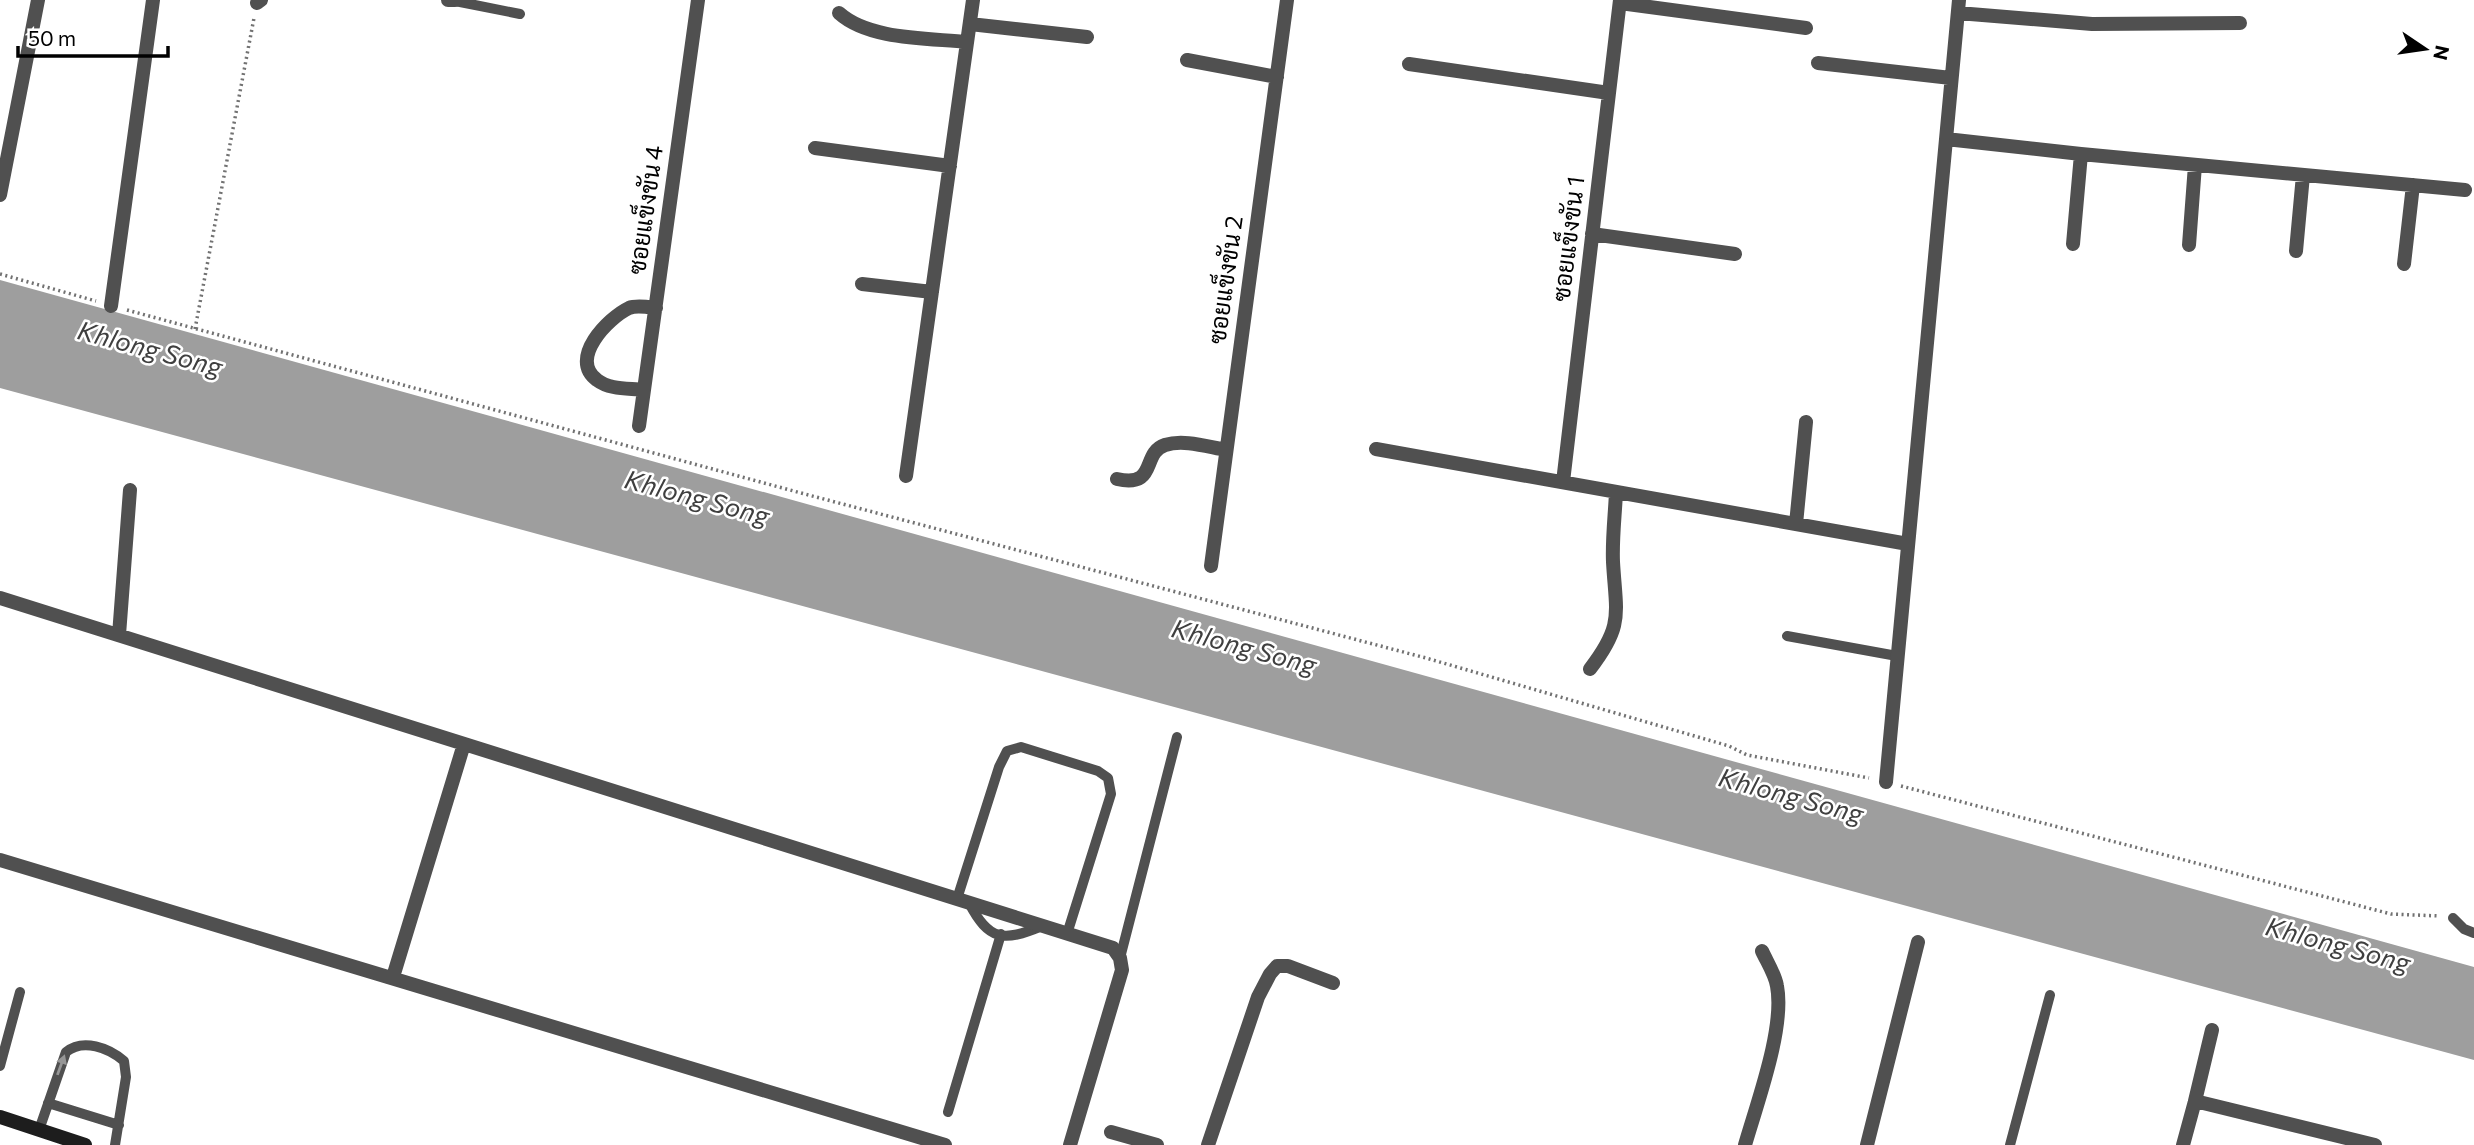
<svg xmlns="http://www.w3.org/2000/svg" width="2474" height="1145" viewBox="0 0 2474 1145" font-family="Commissioner,Sarabun,sans-serif">
  <rect width="100%" height="100%" fill="#fff"/>
  <path fill="#9e9e9e" d="M0,280l2474,687v93l-2474,-672z"/>
  <g fill="none" stroke-linecap="round" stroke-linejoin="round">
    <path stroke="#727272" stroke-width="3.5" stroke-dasharray="2 3.5" stroke-linecap="butt" d="M0,274l96,27
      M127,310l674,183 625,165 303,88 18,9 122,23
      M195,329l59,-311
      M1901,786l490,128 49,2"/>
    <path stroke="#505050" stroke-width="10" d="M455,1l65,13
      M1787,636l110,20
      M957,899l42,-132 8,-16 14,-4 77,24 10,7 3,16 -44,140
      M969,903c20,38 34,39 73,23
      M2453,918l11,11 10,4
      M1120,958l57,-221
      M0,1066l20,-74
      M48,1103l71,22
      M948,1112l53,-178
      M39,1130l27,-78c17,-14 43,-4 58,9l2,16 -11,68
      M2010,1145l40,-150"/>
    <path stroke="#505050" stroke-width="14" d="M448,0h7
      M257,3l4,-3
      M1620,3l186,25
      M839,13c30,27 89,25 128,29
      M1958,13l134,11 148,-1
      M970,24l117,13
      M1187,60l90,17
      M1818,63l133,15
      M1409,64l200,29
      M1946,139l135,15 384,36
      M815,148l135,18
      M0,195l38,-195
      M1592,234l143,20
      M2073,244l8,-90
      M2189,245l6,-80
      M2296,251l7,-76
      M2404,264l9,-79
      M862,284l70,8
      M111,306l42,-306
      M644,390c-15,-2 -34,0 -47,-10 -29,-21 11,-62 32,-72 7,-3 19,-1 27,0
      M639,426l59,-426
      M1376,449l532,95
      M906,476l67,-476
      M1117,479c41,9 24,-26 48,-34 19,-6 43,2 61,5
      M1563,482l57,-482
      M1796,524l10,-102
      M1211,566l76,-566
      M0,598l1113,350 7,10 2,12 -52,175
      M119,635l11,-145
      M1590,669c34,-44 26,-55 23,-107 -1,-23 2,-47 3,-70
      M1886,782l73,-782
      M0,860l945,285
      M393,977l71,-233
      M2195,1101l17,-71
      M1111,1132l46,13
      M1208,1145l50,-148 12,-23 7,-8h11l45,17
      M1745,1145c12,-42 40,-117 32,-159 -2,-12 -10,-24 -15,-35
      M1867,1145l51,-203
      M2183,1145l12,-44 180,44"/>
    <path stroke="#1d1d1d" stroke-width="14" d="M0,1117l85,28"/>
  </g>
  <defs><path id="oneway-solid" d="M-6-.8H1V-3.2L6.5 0L1 3.2V.8H-6Z" transform="scale(1.75)"/></defs>
  <use fill="#969696" href="#oneway-solid" transform="translate(61 1065) rotate(-70)"/>
  <g text-anchor="middle" stroke-width="5" stroke-linejoin="round" paint-order="stroke">
    <g font-size="24" fill="#000" stroke="#fff">
      <text transform="translate(646 210) rotate(-82)" y="8">ซอยแข็งขัน 4</text>
      <text transform="translate(1569 239) rotate(-83)" y="8">ซอยแข็งขัน 1</text>
      <text transform="translate(1226 280) rotate(-82)" y="8">ซอยแข็งขัน 2</text>
    </g>
    <g font-size="26" font-style="italic" fill="#3f3f3f" stroke="#fff">
      <text transform="translate(150 349) rotate(15)" y="9">Khlong Song</text>
      <text transform="translate(697 498) rotate(15)" y="9">Khlong Song</text>
      <text transform="translate(1244 647) rotate(15)" y="9">Khlong Song</text>
      <text transform="translate(1791 796) rotate(15)" y="9">Khlong Song</text>
      <text transform="translate(2338 945) rotate(15)" y="9">Khlong Song</text>
    </g>
  </g>
  <g transform="translate(2425 49) rotate(103)" stroke="#ffffff" stroke-width="5" paint-order="stroke">
  <path d="M0-5L12 26L0 18L-12 26Z" fill="#000000"/>
  <text y="-10" font-size="19" font-weight="bold" text-anchor="middle" fill="#000000">N</text>
  </g>
  <path d="M18 46v10h150v-10" fill="none" stroke="#000000" stroke-width="3.5"/>
  <text x="28" y="46" font-size="21" fill="#000000" stroke="#ffffff" stroke-width="5" paint-order="stroke">50 m</text>
</svg>
